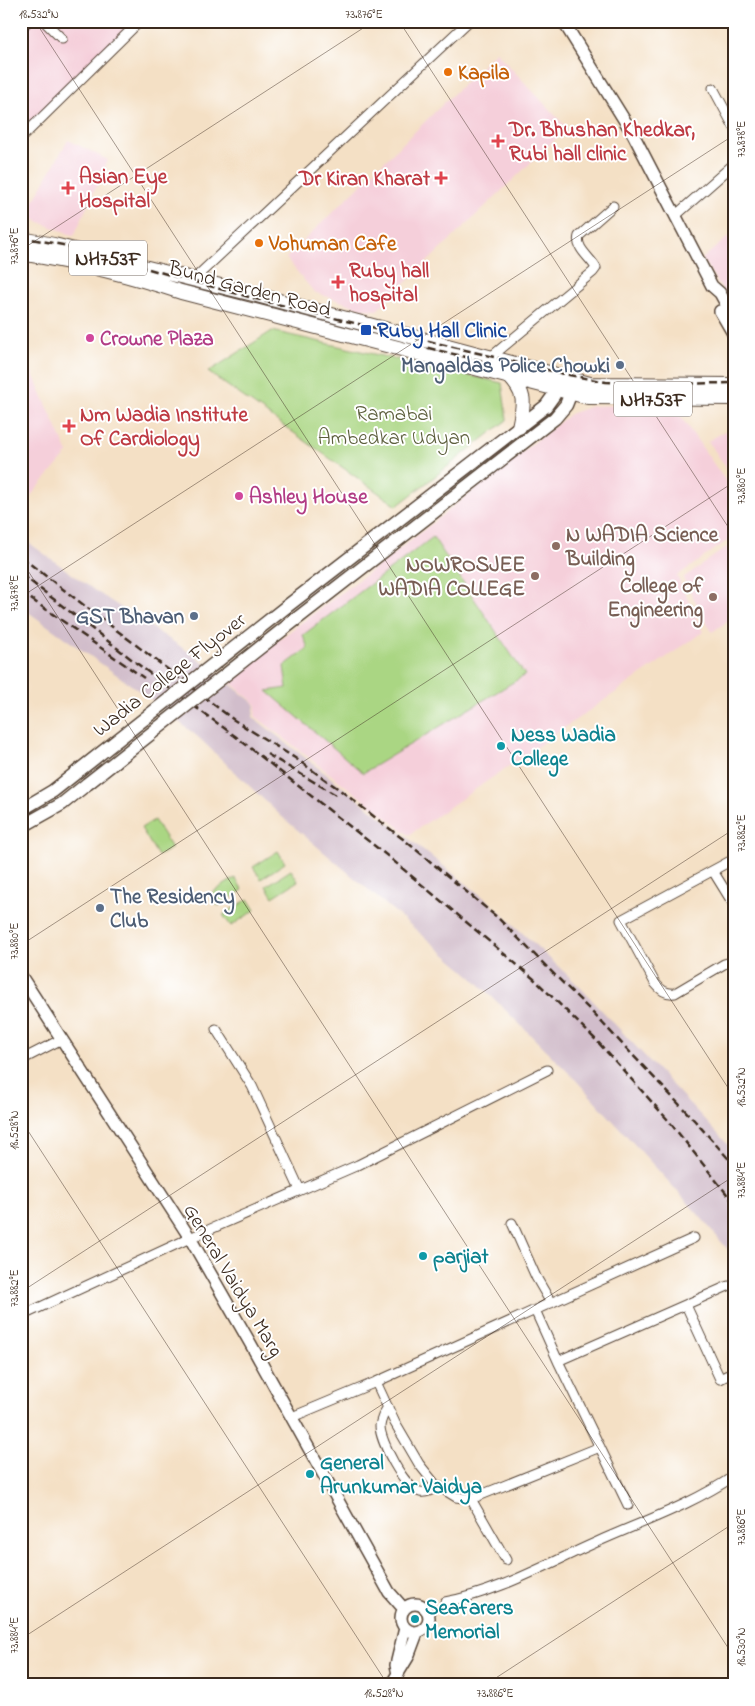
<svg xmlns="http://www.w3.org/2000/svg" width="755" height="1706" viewBox="0 0 755 1706" font-family="'Indie Flower',sans-serif">
  <rect width="100%" height="100%" fill="#fff"/>
  <filter id="ink" filterUnits="userSpaceOnUse"><feTurbulence type="fractalNoise" baseFrequency=".02" numOctaves="2"/><feDisplacementMap in="SourceGraphic" scale="10" xChannelSelector="R" yChannelSelector="G"/><feConvolveMatrix kernelMatrix="1 2 1 2 8 2 1 2 1" color-interpolation-filters="sRGB"/></filter>
  <filter id="wash" filterUnits="userSpaceOnUse"><feTurbulence type="fractalNoise" baseFrequency=".0096" numOctaves="4" result="noise"/><feDisplacementMap in="SourceGraphic" scale="20" xChannelSelector="R" yChannelSelector="G"/><feGaussianBlur stdDeviation="1.12" result="paint"/><feColorMatrix in="noise" values="0 0 0 0 0 0 0 0 0 0 0 0 0 0 0 0 0 1.4 0 .05"/><feComposite in="paint" operator="in"/></filter>
  <g filter="url(#wash)">
    <rect width="100%" height="100%" fill="#f4e0c5"/>
    <path fill="#f5cfda" d="M21,21h120l-120,118z
      M496,52l71,76 -190,182 -14,-1 -49,-17 -28,-34z
      M68,140l40,20 -34,76 -49,-20z
      M734,232v62l-6,4 -26,-39z
      M21,261l9,2 -7,89 45,101 -47,54z
      M672,404l62,89v43l-57,40 26,56 -294,203 -154,-119 1,-12 -30,-25 166,-124 178,-141 22,-8z
      M734,426v53l-26,-38z
      M734,542v75l-22,15 -29,-54z"/>
    <path fill="#d1bdcb" d="M21,537l73,53 98,64 63,50 -2,13 234,183 91,85 156,166v106l-36,-43 -124,-136 -102,-101 -191,-161 -83,-79 -50,-40 -127,-90z"/>
    <path fill="#aad683" stroke="#728050" d="M272,331l230,52 5,37 -110,86 -189,-134z
      M433,537l92,138 -162,98 -96,-82 20,-3 -3,-22 24,-18 -5,-13z
      M154,820l18,28 -14,8 -17,-28z
      M278,851l7,12 -24,16 -8,-12z
      M291,870l7,11 -25,16 -7,-11z
      M235,878l8,12 -25,16 -8,-12z
      M248,899l7,11 -24,16 -8,-11z"/>
  </g>
  <g filter="url(#ink)">
    <g fill="none" stroke-linecap="round" stroke-linejoin="round">
      <defs>
        <path id="minor" d="M44,21l18,18
          M21,28l7,-7
          M713,88l21,39
          M21,138l119,-117
          M675,216l59,-52
          M194,279l275,-258
          M490,360l1,-3 102,-85 3,-4c-5,-10 -21,-20 -17,-32l34,-30
          M734,859l-113,61 34,63c6,7 10,11 20,10l49,-29 7,-2 3,1
          M713,871l21,34
          M216,1029l36,57 48,104
          M21,1060l41,-21
          M512,1223l24,54 15,26
          M686,1305l34,74 14,-7
          M535,1310l23,51 70,144
          M21,1316l169,-78 168,-73 189,-95
          M558,1361l170,-75
          M376,1382l19,41 24,41 16,20 21,13 15,2 129,-52
          M388,1407c-4,6 -7,12 -8,19 0,15 24,62 40,66 7,1 12,-2 18,-6
          M292,1417l84,-35 318,-144
          M471,1499l35,61
          M445,1602c54,-10 102,-38 152,-60 47,-21 94,-37 137,-66"/>
        <path id="tertiary" d="M563,21l70,113 79,152 8,7 14,26
          M720,311l14,24
          M21,976l169,262 59,103 140,251 15,17
          M401 1618a14 14 0 1 1 28 0a14 14 0 1 1-28 0Z
          M398,1674l-2,-9 9,-37
          M391,1685l17,-28 9,-24"/>
        <path id="secondary" d="M286,607l260,-201 8,-11 2,-15
          M295,620l260,-202 11,-13 8,-20
          M21,810l32,-19 24,-19
          M21,827l41,-23 25,-20"/>
        <path id="trunk" d="M21,239l33,6 199,49 337,90 144,1
          M21,253c54,9 108,21 160,39l407,105 146,1
          M509,376c18,19 15,27 10,51"/>
      </defs>
      <use href="#minor" stroke="#574537" stroke-width="11"/>
      <use href="#tertiary" stroke="#574537" stroke-width="14"/>
      <use href="#secondary" stroke="#574537" stroke-width="15"/>
      <use href="#trunk" stroke="#574537" stroke-width="16"/>
      <use href="#minor" stroke="#fff" stroke-width="9"/>
      <use href="#tertiary" stroke="#fff" stroke-width="11"/>
      <use href="#secondary" stroke="#fff" stroke-width="12"/>
      <use href="#trunk" stroke="#fff" stroke-width="14"/>
      <path stroke="#3b2a1e" stroke-width="2.5" stroke-dasharray="8 4" stroke-linecap="butt" d="M21,237l42,8 193,54 308,75 42,8 47,2 81,-1
        M416,345l75,18
        M21,557l213,163 61,38 45,32 68,53 90,75 94,94 103,109 39,44
        M21,574l144,111 70,51 155,122 144,121 63,62 71,79 66,83
        M21,592l123,86
        M267,754l69,41"/>
      <defs>
        <path id="secondary-bridge" d="M77,772l209,-165
          M87,784l208,-164"/>
      </defs>
      <use href="#secondary-bridge" stroke="#574537" stroke-width="15" stroke-linecap="butt"/>
      <use href="#secondary-bridge" stroke="#fff" stroke-width="12"/>
    </g>
  </g>
  <path fill="none" stroke="#3b2a1e" stroke-width="1" stroke-opacity="0.45" d="M35,21l699,1076M399,21l335,515M21,250l353,-229M21,560l713,1097M21,597l713,-462M21,945l713,-463M21,1120l367,565M21,1292l713,-463M21,1639l713,-463M21,1681l3,4M485,1685l249,-162"/>
  <g fill="#e8710a" stroke="#fff" stroke-width="2">
    <circle cx="448" cy="72" r="5"/>
    <circle cx="259" cy="243" r="5"/>
  </g>
  <g fill="#e0444e" stroke="#fff" stroke-width="2">
    <path d="M495.5 133.5h5v5h5v5h-5v5h-5v-5h-5v-5h5z"/>
    <path d="M438.5 170.5h5v5h5v5h-5v5h-5v-5h-5v-5h5z"/>
    <path d="M65.5 180.5h5v5h5v5h-5v5h-5v-5h-5v-5h5z"/>
    <path d="M335.5 274.5h5v5h5v5h-5v5h-5v-5h-5v-5h5z"/>
    <path d="M66.5 418.5h5v5h5v5h-5v5h-5v-5h-5v-5h5z"/>
  </g>
  <rect fill="#1a4fb4" stroke="#fff" stroke-width="2" x="360" y="324" width="12" height="12" rx="2.5"/>
  <g fill="#d1479c" stroke="#fff" stroke-width="2">
    <circle cx="90" cy="338" r="5"/>
    <circle cx="239" cy="496" r="5"/>
  </g>
  <g fill="#5c6f8a" stroke="#fff" stroke-width="2">
    <circle cx="620" cy="365" r="5"/>
    <circle cx="194" cy="616" r="5"/>
    <circle cx="100" cy="908" r="5"/>
  </g>
  <g fill="#8d6e63" stroke="#fff" stroke-width="2">
    <circle cx="556" cy="546" r="5"/>
    <circle cx="535" cy="576" r="5"/>
    <circle cx="713" cy="597" r="5"/>
  </g>
  <g fill="#0f9aa8" stroke="#fff" stroke-width="2">
    <circle cx="501" cy="746" r="5"/>
    <circle cx="423" cy="1256" r="5"/>
    <circle cx="310" cy="1474" r="5"/>
    <circle cx="415" cy="1619" r="5"/>
  </g>
  <g text-anchor="middle" stroke-width="4" stroke-linejoin="round" paint-order="stroke">
    <g fill="#fff" stroke="#766a62" stroke-width="1">
      <rect x="69" y="240.5" width="78" height="35" rx="4"/>
      <rect x="614" y="381.5" width="78" height="35" rx="4"/>
    </g>
    <g font-size="20" font-weight="bold" fill="#3b2a1e">
      <text x="108" y="265">NH753F</text>
      <text x="653" y="406">NH753F</text>
    </g>
    <g font-size="21" font-weight="bold" fill="#c56008" stroke="#fff" text-anchor="start">
      <text x="458" y="79">Kapila</text>
      <text x="269" y="250">Vohuman Cafe</text>
    </g>
    <g font-size="21" font-weight="bold" fill="#be3a42" stroke="#fff" text-anchor="start">
      <text x="509" y="136">Dr. Bhushan Khedkar,<tspan x="509" dy="24">Rubi hall clinic</tspan></text>
      <text x="79" y="183">Asian Eye<tspan x="79" dy="24">Hospital</tspan></text>
      <text x="430" y="185" text-anchor="end">Dr Kiran Kharat</text>
      <text x="349" y="277">Ruby hall<tspan x="349" dy="24">hospital</tspan></text>
      <text x="80" y="421">Nm Wadia Institute<tspan x="80" dy="24">Of Cardiology</tspan></text>
    </g>
    <g font-size="21" fill="#3b2a1e" stroke="#fff">
      <text transform="translate(250 288) rotate(15)" y="7">Bund Garden Road</text>
      <text transform="translate(169 674) rotate(-38)" y="7">Wadia College Flyover</text>
      <text transform="translate(234 1280) rotate(59)" y="7">General Vaidya Marg</text>
    </g>
    <g font-size="21" font-weight="bold" fill="#164399" stroke="#fff" text-anchor="start">
      <text x="377" y="337">Ruby Hall Clinic</text>
    </g>
    <g font-size="21" font-weight="bold" fill="#b23c85" stroke="#fff" text-anchor="start">
      <text x="100" y="345">Crowne Plaza</text>
      <text x="249" y="503">Ashley House</text>
    </g>
    <g font-size="21" font-weight="bold" fill="#4e5e75" stroke="#fff" text-anchor="end">
      <text x="610" y="372">Mangaldas Police Chowki</text>
      <text x="184" y="623">GST Bhavan</text>
      <text x="110" y="903" text-anchor="start">The Residency<tspan x="110" dy="24">Club</tspan></text>
    </g>
    <g font-size="21" fill="#5c5e3c" stroke="#fff">
      <text x="394" y="420">Ramabai<tspan x="394" dy="24">Ambedkar Udyan</tspan></text>
    </g>
    <g font-size="21" font-weight="bold" fill="#785e54" stroke="#fff" text-anchor="end">
      <text x="566" y="541" text-anchor="start">N WADIA Science<tspan x="566" dy="24">Building</tspan></text>
      <text x="525" y="571">NOWROSJEE<tspan x="525" dy="24">WADIA COLLEGE</tspan></text>
      <text x="703" y="592">College of<tspan x="703" dy="24">Engineering</tspan></text>
    </g>
    <g font-size="21" font-weight="bold" fill="#0d838f" stroke="#fff" text-anchor="start">
      <text x="511" y="741">Ness Wadia<tspan x="511" dy="24">College</tspan></text>
      <text x="433" y="1263">parjiat</text>
      <text x="320" y="1469">General<tspan x="320" dy="24">Arunkumar Vaidya</tspan></text>
      <text x="425" y="1614">Seafarers<tspan x="425" dy="24">Memorial</tspan></text>
    </g>
  </g>
  <rect width="755" height="1706" fill="none" stroke="#fff" stroke-width="55"/>
  <rect x="28" y="28" width="700" height="1650" fill="none" stroke="#3b2a1e" stroke-width="2"/>
  <g font-size="12" text-anchor="middle" fill="#3b2a1e">
    <text x="39" y="18">18.532°N</text>
    <text x="364" y="18">73.876°E</text>
    <text transform="translate(741 139) rotate(-90)" y="4">73.878°E</text>
    <text transform="translate(14 246) rotate(-90)" y="4">73.876°E</text>
    <text transform="translate(741 486) rotate(-90)" y="4">73.880°E</text>
    <text transform="translate(14 593) rotate(-90)" y="4">73.878°E</text>
    <text transform="translate(741 833) rotate(-90)" y="4">73.882°E</text>
    <text transform="translate(14 941) rotate(-90)" y="4">73.880°E</text>
    <text transform="translate(741 1087) rotate(-90)" y="4">18.532°N</text>
    <text transform="translate(14 1130) rotate(-90)" y="4">18.528°N</text>
    <text transform="translate(741 1180) rotate(-90)" y="4">73.884°E</text>
    <text transform="translate(14 1288) rotate(-90)" y="4">73.882°E</text>
    <text transform="translate(741 1527) rotate(-90)" y="4">73.886°E</text>
    <text transform="translate(14 1635) rotate(-90)" y="4">73.884°E</text>
    <text transform="translate(741 1647) rotate(-90)" y="4">18.530°N</text>
    <text x="384" y="1697">18.528°N</text>
    <text x="495" y="1697">73.886°E</text>
  </g>
</svg>
